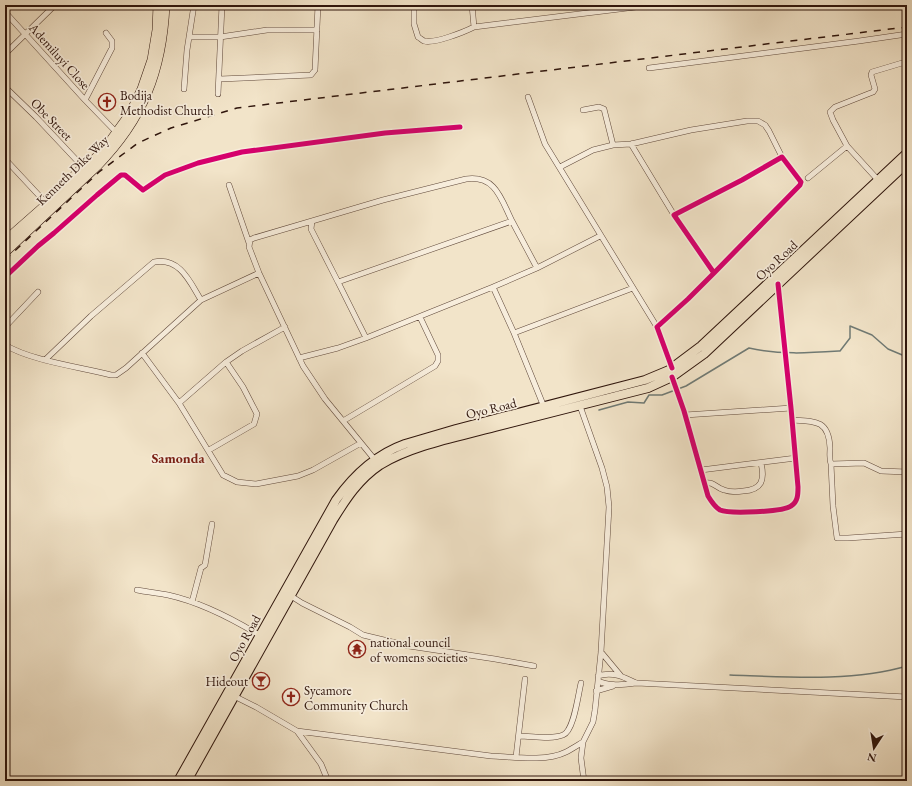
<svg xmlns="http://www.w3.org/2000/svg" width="912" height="786" viewBox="0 0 912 786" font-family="'EB Garamond',serif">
  <rect width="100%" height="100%" fill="#f2e4c9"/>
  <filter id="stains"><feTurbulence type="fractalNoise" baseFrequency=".005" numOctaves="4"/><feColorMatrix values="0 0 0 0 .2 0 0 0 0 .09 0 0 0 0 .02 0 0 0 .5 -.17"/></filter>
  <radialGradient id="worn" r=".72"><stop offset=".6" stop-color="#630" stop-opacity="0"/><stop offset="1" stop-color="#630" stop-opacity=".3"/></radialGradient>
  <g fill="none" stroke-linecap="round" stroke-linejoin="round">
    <path stroke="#707a74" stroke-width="1.5" d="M599,410l29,-8 16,1 5,-8h13l24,-9 63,-38c31,7 60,5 91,3l10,-13v-12l22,9 16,14 19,8
      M730,675c57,2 122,7 177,-9"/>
    <defs>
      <path id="street" d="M414,5v19l4,13c2,1 4,3 6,4 10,3 40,-9 50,-14l178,-22
        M472,5l2,22
        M5,12l80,88 32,33
        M189,37h31l47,-7h50
        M5,54l50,-49
        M649,68l210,-27 48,-7
        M220,79l91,-4 4,-5 3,-65
        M5,87l31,30 47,50
        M184,89l3,-39 7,-45
        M218,94l4,-89
        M528,97l17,47 112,183
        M85,100l27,-52v-7l-6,-8
        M583,110l16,-3 5,2 9,36
        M631,144l43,71
        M5,159l42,45
        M560,167l33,-17 20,-5 18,-1 60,-14 56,-9h11l7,4 4,6 13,26
        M808,178l39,-32
        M878,180l-31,-34 -14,-26 -3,-8 5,-5 38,-15 2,-3 -4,-14 1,-3 30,-9
        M229,185l20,58
        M312,221l-58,17 -4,2 -1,7 10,26 44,93 22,33 18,22
        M5,277l33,-31 16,-13 43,-38 24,-20h4l18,15 22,-15 33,-12 44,-11 143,-19 75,-6
        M338,282l-27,-53 1,-8 71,-21 83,-21c30,-4 35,20 46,42
        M493,287l-127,51 -28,-56 174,-61 25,47
        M5,327l33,-35
        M514,333l-21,-46 44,-19 63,-32
        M5,345c27,16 75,22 106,30h5l10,-7 75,-68 58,-27
        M142,353l37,50 44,72 14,7 19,2 42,-8 15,-6 48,-27
        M299,358l39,-10 28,-10
        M45,360l46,-44 63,-54c26,-5 36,20 47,38
        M226,362l16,-11 43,-24
        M672,368l-15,-41 31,-28 26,-26 -40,-58 68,-35 40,-23 19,25 -1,3 -86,88
        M672,377l12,34 24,85c3,5 7,11 12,14 9,4 63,2 71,-4 7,-4 7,-12 7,-19l-7,-79 -13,-124
        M179,403l47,-41 17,25 14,27 -3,10 -45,26
        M580,406l22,62 5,19 2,20 -8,145 -6,58 -2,12 -10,20 -2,16 3,23
        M544,407l-30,-74 119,-45
        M685,415l106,-7
        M792,420c23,1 37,0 38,28 0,5 -1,11 1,16l33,-1 17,8 26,1
        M375,460l-32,-39 92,-55 3,-5v-6l-18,-38
        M831,464l2,42 4,32h11l59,-4
        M701,470l95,-12
        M704,483c10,-2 12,5 20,7 6,2 13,2 19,1 19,-1 22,-11 18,-28
        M137,590c10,2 21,3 31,5 32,7 63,23 91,40
        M291,596l11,7 48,24 13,8 46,11 86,13 39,7
        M192,602l9,-34 4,-3 7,-41
        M601,652l20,24
        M598,676c14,-5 26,1 38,7
        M598,681c12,6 26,3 39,2l270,14
        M596,691l17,-5
        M232,695l24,12 41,24 194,25c22,1 55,6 75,-4 6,-3 12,-7 17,-10
        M297,731l24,33 7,17
        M519,736c14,0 31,4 44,-1 11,-4 15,-40 18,-52
        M516,757l9,-78
        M190,776l8,5"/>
      <path id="primary" d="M178,781l158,-281c17,-24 41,-46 69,-56l51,-15 189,-49 24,-10 32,-24 206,-193
        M187,781l146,-261c13,-21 26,-41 47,-55 33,-20 78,-28 115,-38 51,-13 102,-26 153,-39l24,-11 32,-23 203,-191"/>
      <path id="highway" d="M5,241l42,-37 36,-37 10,-6 16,-18 21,-29 12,-25 10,-29 5,-30 1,-25
        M5,252l92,-86c46,-47 65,-95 68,-161"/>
    </defs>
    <use href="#street" stroke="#60493b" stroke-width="6"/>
    <use href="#primary" stroke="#2f150c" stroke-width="10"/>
    <use href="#highway" stroke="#2f150c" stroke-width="10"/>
    <use href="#street" stroke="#f7eddc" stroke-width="5"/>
    <use href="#primary" stroke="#f2e4c9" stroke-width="8"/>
    <use href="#highway" stroke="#f2e4c9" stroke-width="9"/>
    <path stroke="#2f150c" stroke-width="1.5" stroke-dasharray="7 7" stroke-linecap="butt" d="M5,260l94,-88 39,-29 33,-15 66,-20 670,-81"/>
    <defs>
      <path id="cycleway" d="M5,277l33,-31 16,-13 43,-38 24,-20h4l18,15 22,-15 33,-12 44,-11 143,-19 75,-6
        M672,368l-15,-41 31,-28 26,-26 -40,-58 68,-35 40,-23 19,25 -1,3 -86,88
        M672,377l12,34 24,85c3,5 7,11 12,14 9,4 63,2 71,-4 7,-4 7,-12 7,-19l-7,-79 -13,-124"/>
    </defs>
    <use href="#cycleway" stroke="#f7eddc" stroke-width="8"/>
    <use href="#cycleway" stroke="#d6006c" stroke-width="5"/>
  </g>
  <defs>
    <symbol id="church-ring" viewBox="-11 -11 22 22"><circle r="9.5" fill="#f7eddc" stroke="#8f2418" stroke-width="1.5"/><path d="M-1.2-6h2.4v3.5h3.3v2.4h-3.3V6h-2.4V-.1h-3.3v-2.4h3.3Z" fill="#8f2418"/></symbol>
    <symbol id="temple-ring" viewBox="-11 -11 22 22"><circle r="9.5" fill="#f7eddc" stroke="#8f2418" stroke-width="1.5"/><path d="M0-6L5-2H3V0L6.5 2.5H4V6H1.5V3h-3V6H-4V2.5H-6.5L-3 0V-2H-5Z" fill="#8f2418"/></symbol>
    <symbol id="bar-ring" viewBox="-11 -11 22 22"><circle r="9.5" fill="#f7eddc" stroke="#8f2418" stroke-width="1.5"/><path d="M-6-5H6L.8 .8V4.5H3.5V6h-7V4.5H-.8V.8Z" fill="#8f2418"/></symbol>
  </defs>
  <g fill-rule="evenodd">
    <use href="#church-ring" x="97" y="92" width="20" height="20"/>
    <use href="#temple-ring" x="347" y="639" width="20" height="20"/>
    <use href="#bar-ring" x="251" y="671" width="20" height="20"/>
    <use href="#church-ring" x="281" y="687" width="20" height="20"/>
  </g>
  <g text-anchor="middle" stroke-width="3.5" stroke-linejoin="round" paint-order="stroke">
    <g font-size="13" fill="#2f150c" stroke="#f7eddc">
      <text transform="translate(60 56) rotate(48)" y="5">Ademiluyi Close</text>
      <text transform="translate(52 119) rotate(46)" y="5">Obe Street</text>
      <text transform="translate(72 170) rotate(-44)" y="5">Kenneth Dike Way</text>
      <text transform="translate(776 260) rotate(-43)" y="5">Oyo Road</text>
      <text transform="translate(491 408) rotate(-14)" y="5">Oyo Road</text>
      <text transform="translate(244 638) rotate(-61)" y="5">Oyo Road</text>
    </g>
    <g font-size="13" fill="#2f150c" stroke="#f7eddc" text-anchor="start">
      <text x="120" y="100">Bodija<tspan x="120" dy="15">Methodist Church</tspan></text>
      <text x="370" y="647">national council<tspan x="370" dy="15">of womens societies</tspan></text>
      <text x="248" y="686" text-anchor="end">Hideout</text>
      <text x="304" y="695">Sycamore<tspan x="304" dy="15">Community Church</tspan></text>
    </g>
    <g font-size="14" font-weight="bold" fill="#7a1f14" stroke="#f7eddc">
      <text x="178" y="463">Samonda</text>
    </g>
  </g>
  <rect width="912" height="786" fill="none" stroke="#f2e4c9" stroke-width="20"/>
  <rect x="6" y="6" width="900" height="774" fill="none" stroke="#2f150c" stroke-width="2"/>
  <rect x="10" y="10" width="892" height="766" fill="none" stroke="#2f150c"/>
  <g transform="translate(874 748) rotate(192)" stroke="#f7eddc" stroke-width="3" paint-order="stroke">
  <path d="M0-3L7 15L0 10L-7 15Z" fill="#2f150c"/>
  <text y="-6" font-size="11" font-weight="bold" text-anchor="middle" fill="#2f150c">N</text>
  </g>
  <rect width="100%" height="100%" filter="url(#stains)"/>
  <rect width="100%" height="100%" fill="url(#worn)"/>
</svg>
